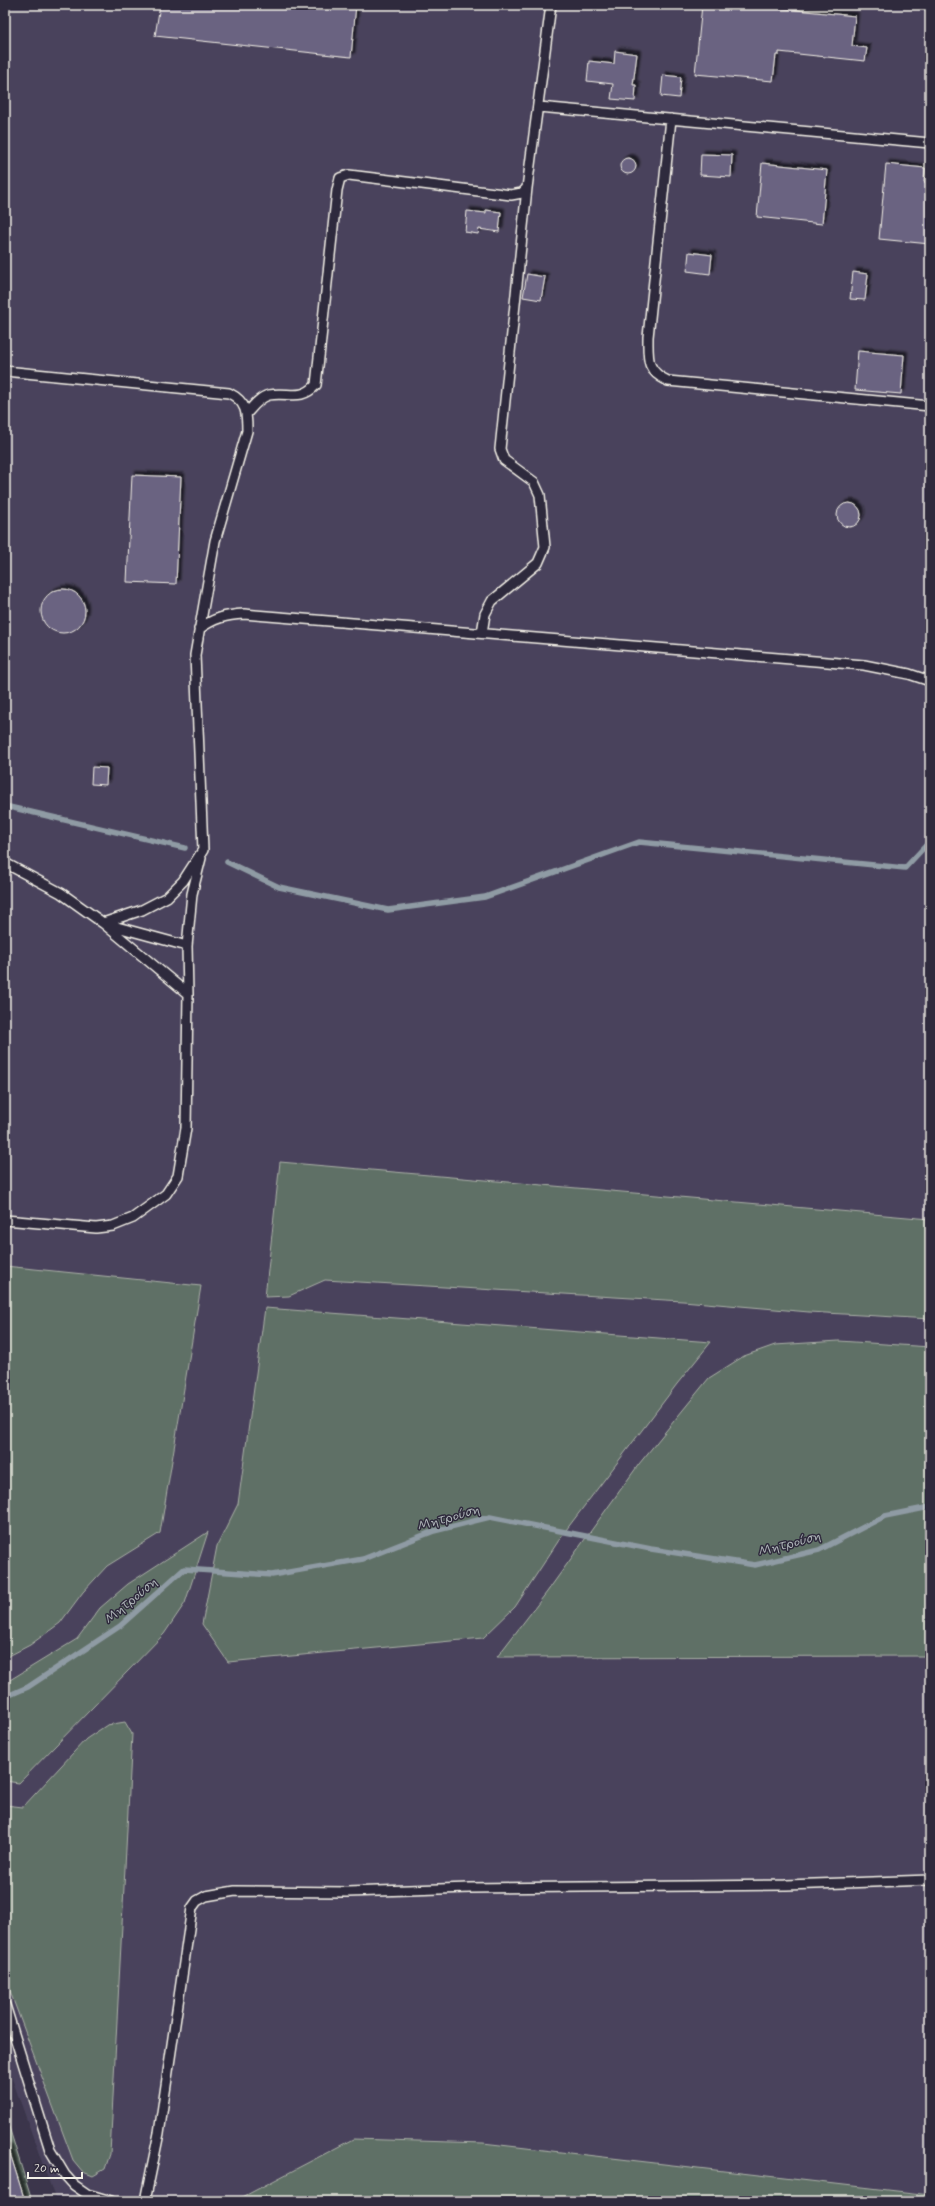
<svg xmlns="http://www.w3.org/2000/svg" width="935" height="2206" viewBox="0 0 935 2206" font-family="Mynerve,sans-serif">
  <defs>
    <filter id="shadow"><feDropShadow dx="3.5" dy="-3.5" stdDeviation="1" flood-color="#0009"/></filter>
  </defs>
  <rect width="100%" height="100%" fill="#3b354b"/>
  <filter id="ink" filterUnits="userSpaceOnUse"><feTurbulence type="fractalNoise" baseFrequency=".025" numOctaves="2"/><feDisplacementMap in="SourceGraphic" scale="8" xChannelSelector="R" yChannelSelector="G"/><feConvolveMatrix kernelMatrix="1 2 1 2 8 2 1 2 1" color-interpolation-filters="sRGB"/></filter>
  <g filter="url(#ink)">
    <path fill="#49435b" d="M5,5h925v2196h-874l-51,-142z"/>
    <path fill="#5f6f66" stroke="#aab0a7" d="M280,1162l650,57v100l-121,-7 -126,-11 -358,-21 -36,16 -24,1z
      M5,1266l196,20 -41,247 -53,33 -24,26 -23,31 -30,22 -25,13z
      M265,1308l446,34 -34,42 -114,150 -48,73 -32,31 -255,24 -26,-38 15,-78 21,-42z
      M839,1341l91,6v309l-433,1 50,-65 92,-128 70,-86 35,-22 31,-11z
      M208,1532l-23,71 -21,31 -145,149 -14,-2v-98l72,-44 23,-31 28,-24z
      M125,1722l7,12 -22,420 -5,15 -12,7 -10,-4 -10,-12 -68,-182v-173l18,2 63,-68 21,-14z
      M5,2114l27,87h-27z
      M353,2139l130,4 447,52v6l-693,-1z"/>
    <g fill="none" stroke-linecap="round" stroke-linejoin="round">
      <path stroke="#8f9ba4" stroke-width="5.5" d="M5,806l180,42
        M227,862l52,25 109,23 97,-13 154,-55 266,26 25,-27
        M5,1697l23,-10 92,-61 64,-57 88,6 91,-16 71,-28 56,-14 161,32 104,16 64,-15 66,-34 45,-9"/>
    </g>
    <path fill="#6b6381" stroke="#f4f1e8" filter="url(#shadow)" d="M160,5h196l-5,52 -196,-21z
      M702,5h45l108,11 -3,30 15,2 -2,13 -86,-9v3h-3l-3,26 -78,-7z
      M615,51l22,3 -4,31h3l-1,16 -24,-2 2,-15 -26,-3 2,-20 25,3z
      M663,75l18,2 -2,21 -18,-2z
      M701,154l31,1 -1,22 -31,-2z
      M620 166a8 8 0 1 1 16 0a8 8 0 1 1-16 0Z
      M762,163l65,7 -5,54 -65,-7z
      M886,164l39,4 -1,14h6v62l-51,-5z
      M486,210l15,2 -2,20 -20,-3 -1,5 -13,-2 2,-21 19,2z
      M689,252l23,3 -2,19 -23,-3z
      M853,272l15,2 -3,26 -15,-1z
      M527,274l18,3 -4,23 -18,-3z
      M858,351l46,4 -3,39 -46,-4z
      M132,475l49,2 -5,107 -49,-2z
      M837 515a12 12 0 1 1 24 0a12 12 0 1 1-24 0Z
      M41 611a22 22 0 1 1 44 0a22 22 0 1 1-44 0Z
      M92,767l15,1 -1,17 -15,-1z
      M8,2147l17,54h-20v-53z"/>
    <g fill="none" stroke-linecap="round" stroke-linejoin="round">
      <defs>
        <path id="lane" d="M539,107l391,36
          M671,119l-23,218c0,22 -2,34 20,44l262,25
          M5,371l224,22c18,9 18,20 18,38l-32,110 -20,114 8,195 -20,31 -16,16 -25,13 -39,13 -42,-30 -56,-30
          M247,413c6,-7 13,-16 22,-18 19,-4 31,7 47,-10l21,-195 3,-12 9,-3 162,20 11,-2 5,-5
          M199,629c15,-11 27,-14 45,-15l620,51 45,9 21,7
          M482,633l3,-19 7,-13 46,-38 7,-16 -5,-52 -6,-13 -30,-22 -4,-11 27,-261 24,-183
          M103,923l85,71
          M106,924l81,22
          M5,1220l91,8 17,-2 20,-8 33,-24 12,-18 8,-48 2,-134 -1,-48 5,-52 9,-36
          M5,2005l45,145 15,25 9,10 13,9 24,7
          M145,2201l14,-68 33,-225 5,-7 9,-5 29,-5 112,1 123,-4 316,-3 144,-5"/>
      </defs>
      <use href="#lane" stroke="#f4f1e8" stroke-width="12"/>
      <use href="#lane" stroke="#2f2a3d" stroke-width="9"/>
    </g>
  </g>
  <g text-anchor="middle" stroke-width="3" stroke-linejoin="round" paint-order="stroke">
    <g font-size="14" font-style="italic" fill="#b1b8bb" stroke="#2f2a3d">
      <text transform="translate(448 1517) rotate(-16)" y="5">Μητρούση</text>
      <text transform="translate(789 1543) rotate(-15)" y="5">Μητρούση</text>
      <text transform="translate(130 1600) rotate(-40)" y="5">Μητρούση</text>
    </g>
  </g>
  <rect width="935" height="2206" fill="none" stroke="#2f2a3d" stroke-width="20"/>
  <rect x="10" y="10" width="915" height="2186" fill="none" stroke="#f4f1e8" stroke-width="1.5" filter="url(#ink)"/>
  <path d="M28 2172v6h54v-6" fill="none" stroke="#f4f1e8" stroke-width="2"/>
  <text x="34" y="2172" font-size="12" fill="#f4f1e8" stroke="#2f2a3d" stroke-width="3" paint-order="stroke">20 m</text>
</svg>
